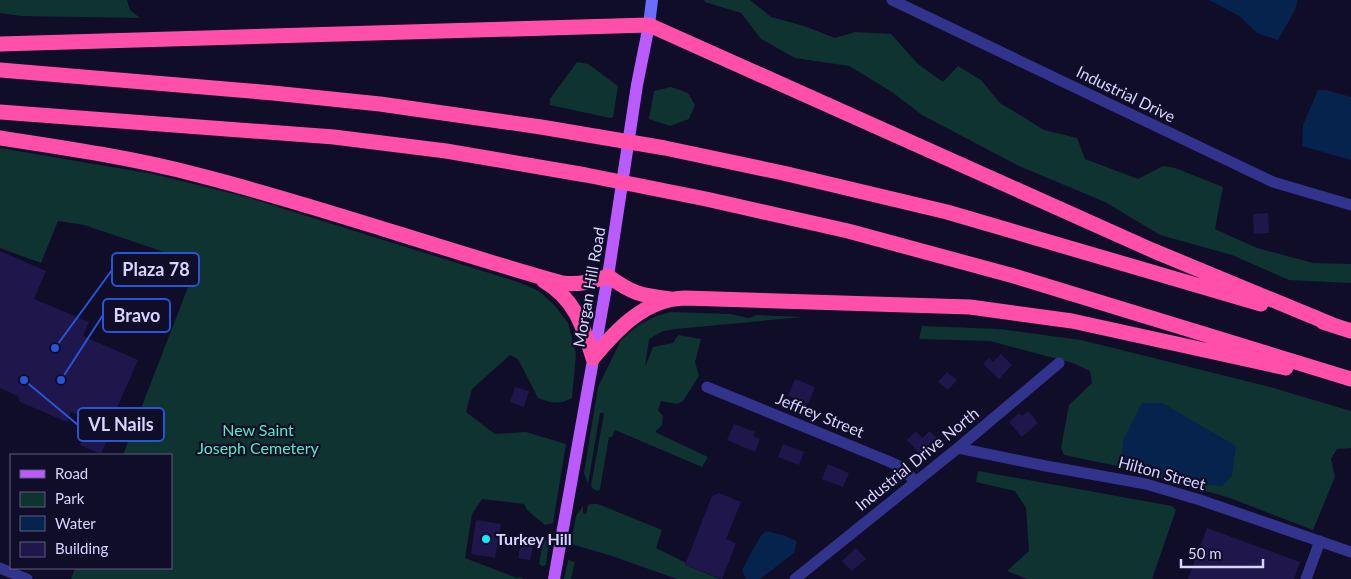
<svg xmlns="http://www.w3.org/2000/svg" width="1351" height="579" viewBox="0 0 1351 579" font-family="Lato,sans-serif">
  <rect width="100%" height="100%" fill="#100d28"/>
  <path fill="#0f3330" d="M0,0h127l3,10 10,8 -119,-2 -21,-3z
    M704,0h46l21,17 33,9 31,12 20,-6 36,2 27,30 25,18 15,-16 23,14 19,23 44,27 33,8 8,21 53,20 25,-13 12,2 48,19 -8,42 42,19 56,15 38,1v19l-62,-3 -57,-25 -72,-20 -55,-33 -86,-36 -97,-51 -30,-23 -43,-26 -54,-8 -34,-19 -20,-26 -36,-11z
    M577,62l11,2 30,22 -5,31 -3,1 -60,-13v-6z
    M671,87l17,6 7,12 -6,14 -19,7 -21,-7 5,-28z
    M0,148l153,26 93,23 272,85 21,9 16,15 13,17 8,31 -4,44c-12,7 -22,5 -34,0l-20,-39 -8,-4 -38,34 -6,23 29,22 31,-2 40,12 -13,79 -8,2 -18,-15 -3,-6 -42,-5 -10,15 -7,44 52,20 3,-1 4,2h-453l4,-11h96v-113h-48l72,-186 -22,-14 -89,-30 -26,-4 -17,42 -41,-15z
    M671,312l59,2 19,4 8,-3 46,2 -127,12 -13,2 -14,8 -4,28 8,-20 20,-4 5,-8 23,4 -6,23 4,14 -16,25 -6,3 -16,-3 -3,9 5,6 -1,9 -7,7 53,25 -6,10 -87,-37 -3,7h-3l-9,52 -2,2 -5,-2 -2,-3 13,-73h-4l-12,71 -4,-11 14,-86 23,-47 18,-15 17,-9z
    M922,326l77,3 82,11 189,47 81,24v37l-14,1 -6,10 4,18 -22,53 -83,-32 -108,-31 -58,-12 -3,-7 8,-43 23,-22 -2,-12 -17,-8 -83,-22 -71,-2z
    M978,471l194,35 4,4 -24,69h-125l-20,-8 22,-20 -3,-43 -11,-17 -39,-9z
    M591,504h7l64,26 -6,18 30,15 -1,2 35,14h-43l-65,-23 -41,-12 5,-28 7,-10v7l3,1 2,-9z
    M546,540h3l-3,25 -4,1 -3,-2 4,-22z
    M568,560l7,2 -4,17h-7z"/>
  <path fill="#06234d" d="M1209,0h89l-3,10 -17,30 -21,-7 -18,-17z
    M1318,90h8l25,7v63l-49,-14 1,-21z
    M1142,403h20l74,43 -4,30 -10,10 -25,-2 -66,-16 -9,-9 1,-19z
    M766,531l17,4 14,6 -3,12 -34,26h-14l-4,-9 18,-33z"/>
  <path fill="#1f174b" d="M1268,213l1,20 -15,1 -1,-20z
    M0,251l46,20 -12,28 55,23 -6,14 55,24 -32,73 3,1 -8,20 -21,-9 11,-25 -20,-8 -4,10 -47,-20 -2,-6 -18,-8z
    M1001,354l11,11 -13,14 -16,-15 6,-6 4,4z
    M947,372l10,8 -9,10 -10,-8z
    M795,379l20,8 -7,17 -20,-8z
    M515,387l14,4 -5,16 -14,-5z
    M1028,411l10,12 -16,14 -13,-15 10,-9 3,3z
    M734,424l21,8 -2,4 7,3 -5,13 -28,-12z
    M916,431l6,7 8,-7 13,14 -14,13 -7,-8 -3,3 -12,-13z
    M783,444l21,8 -5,13 -21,-8z
    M828,464l21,9 -6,14 -21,-8z
    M719,493l22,9 -15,37 10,4 -14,36 -37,-14 27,-69z
    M476,520l25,4 -6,34 -24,-4z
    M1207,528l93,34 -6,17h-106z
    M522,539l12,3 -4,18 -12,-2z
    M856,548l10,11 -14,12 -10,-10z"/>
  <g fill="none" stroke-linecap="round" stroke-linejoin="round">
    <path stroke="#32338c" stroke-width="11" d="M892,0l381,182 78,23
      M707,387l181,74 13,6 15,15
      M958,448l88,18 100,18 54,16 151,52
      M0,568l27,11
      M795,579l163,-131 101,-85
      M1306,579l14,-38"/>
    <path stroke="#6b6dff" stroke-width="12" d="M649,25l3,-25"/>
    <path stroke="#ba5bff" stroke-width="12" d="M554,579l54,-303 29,-191 12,-60"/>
    <path stroke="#ff4fab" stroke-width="15" d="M0,44l649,-19 505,226 179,74
      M0,70l273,23 107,11 161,23 124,21 118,25 164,39 314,92
      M0,112l334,25 112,14 140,24 120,24 142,32 166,45 337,103
      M0,138c66,10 133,20 198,37 122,31 242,74 364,108 17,2 30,-1 46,-7 25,18 32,19 62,23
      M544,281c31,18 39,45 49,77
      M1323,322l28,9
      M593,358c24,-29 52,-59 92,-60l285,9 102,14 214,47"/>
  </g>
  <circle fill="#00f0ff" stroke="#100d28" stroke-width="2" cx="486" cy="539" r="5"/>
  <g text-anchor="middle" stroke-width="4.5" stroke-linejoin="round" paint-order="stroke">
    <g font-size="16" fill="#d7d4ff" stroke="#100d28">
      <text transform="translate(1126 94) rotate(26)" y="6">Industrial Drive</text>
      <text transform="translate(589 287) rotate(-80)" y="6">Morgan Hill Road</text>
      <text transform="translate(820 415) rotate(22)" y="6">Jeffrey Street</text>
      <text transform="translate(917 459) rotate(-39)" y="6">Industrial Drive North</text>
      <text transform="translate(1162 473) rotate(15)" y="6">Hilton Street</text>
    </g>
    <g font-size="16" fill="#52edbf" stroke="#100d28">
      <text x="258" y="436">New Saint<tspan x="258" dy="18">Joseph Cemetery</tspan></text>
    </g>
    <g font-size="16" font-weight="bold" fill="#d7d4ff" stroke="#100d28" text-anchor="start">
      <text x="496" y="545">Turkey Hill</text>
    </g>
  </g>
  <path fill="none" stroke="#2655da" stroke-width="2" d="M55 348L112 270M61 380L103 315M24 380L78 425"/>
  <g fill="#2655da" stroke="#100d28" stroke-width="2">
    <circle cx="55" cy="348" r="5"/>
    <circle cx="61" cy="380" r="5"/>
    <circle cx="24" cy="380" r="5"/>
  </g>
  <g fill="#100d28" stroke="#2655da" stroke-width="2">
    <rect x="112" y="253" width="87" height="33" rx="5"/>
    <rect x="103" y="299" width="67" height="33" rx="5"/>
    <rect x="78" y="408" width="86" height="33" rx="5"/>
  </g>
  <g font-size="18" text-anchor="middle" font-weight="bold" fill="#d7d4ff">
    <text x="156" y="276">Plaza 78</text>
    <text x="137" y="322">Bravo</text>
    <text x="121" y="431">VL Nails</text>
  </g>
  <rect x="10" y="454" width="162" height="115" fill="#100d28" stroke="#605d7e"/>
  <rect x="20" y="470" width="25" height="8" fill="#ba5bff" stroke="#605d7e"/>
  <text x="55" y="479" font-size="15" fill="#d7d4ff">Road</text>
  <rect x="20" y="492" width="25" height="15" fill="#0f3330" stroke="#605d7e"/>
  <text x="55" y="504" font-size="15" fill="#d7d4ff">Park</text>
  <rect x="20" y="516" width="25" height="15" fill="#06234d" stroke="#605d7e"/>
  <text x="55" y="529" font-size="15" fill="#d7d4ff">Water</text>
  <rect x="20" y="542" width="25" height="15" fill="#1f174b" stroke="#605d7e"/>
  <text x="55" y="554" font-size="15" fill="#d7d4ff">Building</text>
  <path d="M1181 559v8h82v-8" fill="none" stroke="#d7d4ff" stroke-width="2.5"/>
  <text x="1188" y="559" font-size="15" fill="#d7d4ff" stroke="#100d28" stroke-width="4" paint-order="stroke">50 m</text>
</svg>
